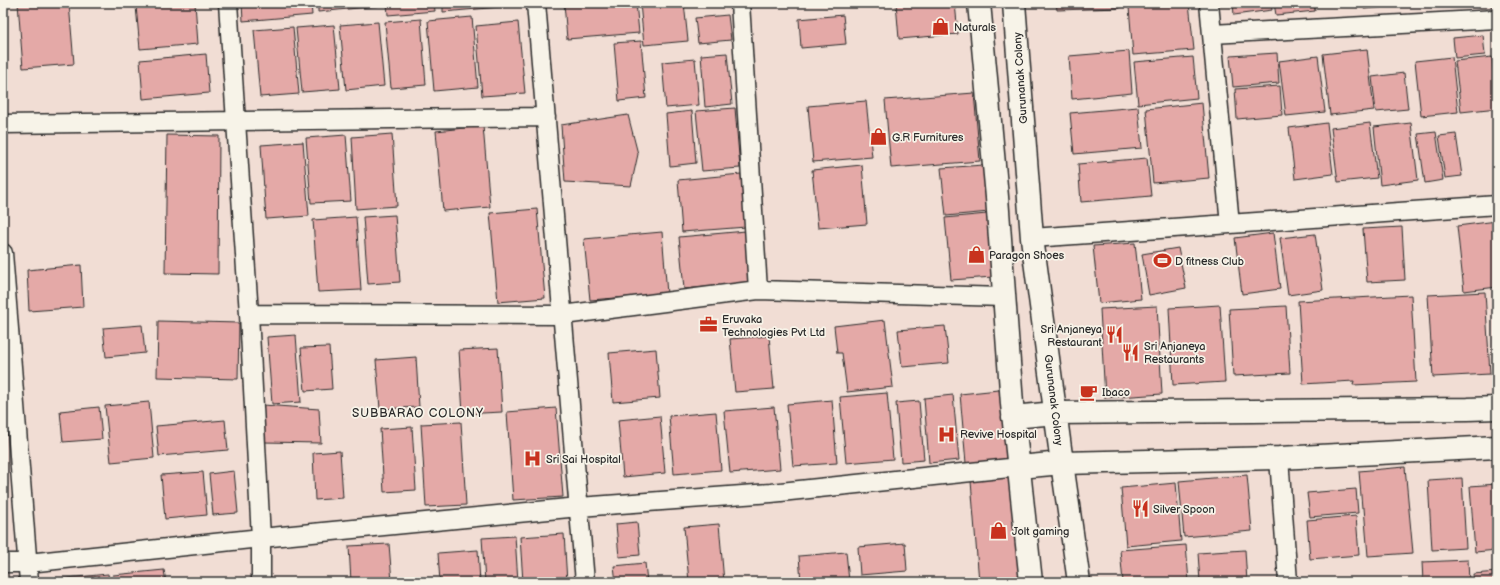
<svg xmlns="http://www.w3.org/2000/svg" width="1500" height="585" viewBox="0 0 1500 585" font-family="'Balsamiq Sans',sans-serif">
  <rect width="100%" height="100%" fill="#f1ddd4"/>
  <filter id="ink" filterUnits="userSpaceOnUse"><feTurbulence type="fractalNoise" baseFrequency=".025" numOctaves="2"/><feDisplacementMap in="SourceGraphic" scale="8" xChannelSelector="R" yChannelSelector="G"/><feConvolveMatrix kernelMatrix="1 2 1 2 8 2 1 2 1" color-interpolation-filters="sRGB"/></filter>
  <g filter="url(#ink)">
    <path fill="#e4a9a7" stroke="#2b2b2b" d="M18,3h51l5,61 -51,4z
      M173,3h22l3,41 -58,5 -4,-43z
      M242,3h69l1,12 -69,6z
      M318,3h60v3l-60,6z
      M387,3h47l1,8 -47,4z
      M443,3h69v3l-69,6z
      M564,3h72l3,30 -72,6z
      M640,3h44l4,38 -44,4z
      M896,3h59l3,31 -59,5z
      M1056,3h64v5l-63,2z
      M1181,3h8l5,47 -61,5 -4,-48z
      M1233,3h38l1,7 -38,5z
      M1274,3h40l1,8 -39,4z
      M1363,3h35v3l-34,3z
      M1451,3h23l-23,3z
      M1491,3h6v3l-6,1z
      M728,15l3,25 -33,3 -3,-25z
      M843,15l3,29 -45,4 -2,-29z
      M472,17l6,70 -44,4 -6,-70z
      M421,19l5,66 -35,3 -6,-66z
      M378,22l6,64 -38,4 -6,-65z
      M518,22l7,71 -43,3 -6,-70z
      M334,25l6,64 -38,3 -6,-64z
      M293,27l6,67 -39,3 -6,-67z
      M1483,35l2,20 -30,3 -2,-20z
      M641,41l5,57 -27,3 -5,-58z
      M1367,49l7,61 -44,5 -7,-61z
      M1129,51l3,42 -60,6 -3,-43z
      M727,53l5,51 -27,3 -4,-52z
      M1277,53l2,30 -46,4 -3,-31z
      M206,54l3,39 -66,6 -3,-39z
      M1318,56l7,56 -39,4 -7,-55z
      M1193,57l4,41 -59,6 -4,-42z
      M1452,57l6,55 -37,4 -6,-55z
      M1492,57l5,51 -36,4 -6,-51z
      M695,59l4,46 -33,3 -4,-46z
      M1404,73l4,36 -32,3 -4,-35z
      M1280,86l2,29 -45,4 -2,-30z
      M974,93l6,68 -89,7 -6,-68z
      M866,101l6,56 -59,5 -5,-56z
      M1202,103l7,75 -56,5 -7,-74z
      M1138,107l4,41 -68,6 -4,-41z
      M735,108l5,60 -38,3 -6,-60z
      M692,111l4,52 -26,3 -4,-52z
      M628,115l10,39 -7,32 -66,-4 -4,-57z
      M1327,123l6,51 -38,5 -6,-51z
      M1370,123l7,55 -39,4 -7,-54z
      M1411,123l7,57 -38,5 -6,-58z
      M483,126l7,81 -47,4 -7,-80z
      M1436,132l7,48 -18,3 -7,-49z
      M392,134l5,72 -41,3 -4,-72z
      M1456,134l6,42 -17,2 -6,-42z
      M167,135l52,1 -1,138 -53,-1z
      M346,135l5,66 -40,2 -5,-65z
      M303,142l6,74 -43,3 -5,-74z
      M1147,158l4,38 -70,6 -3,-38z
      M862,165l5,59 -49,4 -6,-58z
      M984,165l5,47 -43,4 -5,-48z
      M741,174l5,53 -64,5 -4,-52z
      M537,209l8,89 -47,4 -8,-89z
      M987,214l6,63 -42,3 -6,-62z
      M395,215l5,67 -32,2 -5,-67z
      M356,217l5,73 -43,2 -5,-72z
      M1497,221v66l-33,4 -7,-65z
      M1402,227l3,53 -38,2 -4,-53z
      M746,231l4,52 -66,6 -5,-52z
      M662,232l5,62 -77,6 -6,-61z
      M1273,233l7,56 -38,5 -7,-56z
      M1315,234l8,56 -35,5 -8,-57z
      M1135,243l6,56 -42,4 -6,-57z
      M1178,248l8,40 -37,7 -7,-41z
      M81,265l2,42 -54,4 -2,-41z
      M1485,292l5,82 -57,3 -5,-82z
      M1411,295l5,87 -63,3 1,-4 -51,3 -5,-83z
      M1220,305l5,77 -52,3 -4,-77z
      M1157,306l5,88 -57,4 -5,-89z
      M1286,306l4,67 -57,3 -4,-67z
      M885,320l8,67 -46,5 -5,-39h-5l-3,-27z
      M158,321l81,2 -1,56 -81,-2z
      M142,325l3,28 -39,4 -3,-29z
      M945,326l4,37 -47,4 -4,-37z
      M296,335l5,67 -29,2 -5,-67z
      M769,336l5,53 -39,3 -5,-53z
      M329,347l3,42 -27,2 -4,-43z
      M498,348l4,64 -39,2 -4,-64z
      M656,349l4,49 -47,4 -4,-49z
      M416,357l3,50 -39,2 -4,-49z
      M1008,389l7,70 -49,4 -6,-69z
      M887,393l6,66 -47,4 -6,-66z
      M953,395l6,65 -30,3 -5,-65z
      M832,400l5,63 -44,3 -6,-62z
      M919,401l5,59 -23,2 -5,-59z
      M149,402l5,56 -43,4 -6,-56z
      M263,405l56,4 2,34 -58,-1z
      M99,407l3,32 -39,3 -3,-31z
      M774,407l6,62 -50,4 -6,-62z
      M556,408l7,89 -50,3 -6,-88z
      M716,412l5,58 -47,4 -5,-58z
      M660,416l5,57 -42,4 -5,-57z
      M225,420l3,30 -69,6 -3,-30z
      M461,422l5,83 -40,2 -5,-83z
      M412,427l4,63 -32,2 -4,-63z
      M3,442l4,43h-4z
      M340,451l3,47 -28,2 -2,-47z
      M1405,467l8,86 -45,3 -4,-48h-2l-3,-37z
      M234,471l4,42 -25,2 -4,-41z
      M203,472l4,43 -42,4 -4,-44z
      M1247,475l5,56 -68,6 -5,-56z
      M1017,477l12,103 -50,2 -8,-101z
      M1462,478l4,70 -34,2 -4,-70z
      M1176,483l5,58 -55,5 -5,-58z
      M1497,484v66l-22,2 -5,-66z
      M1356,489l2,24 -48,4 -3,-24z
      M3,502l4,40 -4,1z
      M1356,516l3,39 -49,4 -3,-39z
      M637,522l3,33 -21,2 -3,-33z
      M719,524l5,58h-35l-5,-55z
      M564,534l3,48h-44l-3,-45z
      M515,536l3,46h-33l-3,-44z
      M905,543l2,28 -47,4 -2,-28z
      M389,544l3,38h-41l-2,-36z
      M1186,545l3,37h-66l-3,-32z
      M478,550l2,32h-40l-2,-29z
      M1245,550l2,32h-47l-2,-29z
      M846,552l3,29 -48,1 -2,-26z
      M1468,560l1,22h-46l-1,-20z
      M645,563l2,19h-31l-2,-16z
      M164,570l2,12h-53v-7z
      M1497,572v10h-23l-1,-8z
      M108,574l1,8h-53v-3z
      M963,579v3h-36z"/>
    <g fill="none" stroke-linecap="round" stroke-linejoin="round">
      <defs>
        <path id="street" d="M228,3l21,311 12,224v44
          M536,3l49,579
          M740,3l18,287
          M1209,3l21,221
          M1212,34l285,-15
          M3,124l543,-7
          M1032,238l465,-33
          M3,253l26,329
          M249,314l314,1 195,-25 246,7
          M1279,458l9,124
          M3,563h25l233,-25 318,-31 192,-14 248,-26"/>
        <path id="secondary" d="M979,3l18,194 15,207 19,178
          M1014,3l18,235 30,225 17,119
          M1013,417l42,-4 413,-4 29,-1
          M1019,467l43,-4 217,-5 218,-11"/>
      </defs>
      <use href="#street" stroke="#2b2b2b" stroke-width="21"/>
      <use href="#secondary" stroke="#2b2b2b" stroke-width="25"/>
      <use href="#street" stroke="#f7f3e8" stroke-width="18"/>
      <use href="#secondary" stroke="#f7f3e8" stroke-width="22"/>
    </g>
  </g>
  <defs>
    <symbol id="shop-bare" viewBox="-9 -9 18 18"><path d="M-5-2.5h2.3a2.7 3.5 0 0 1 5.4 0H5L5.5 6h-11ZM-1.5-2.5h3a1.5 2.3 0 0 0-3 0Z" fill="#c8321e" stroke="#f7f3e8" stroke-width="2.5" paint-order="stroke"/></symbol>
    <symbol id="stadium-bare" viewBox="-9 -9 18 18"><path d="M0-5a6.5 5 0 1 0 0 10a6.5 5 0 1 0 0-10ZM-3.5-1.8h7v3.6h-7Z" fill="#c8321e" stroke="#f7f3e8" stroke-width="2.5" paint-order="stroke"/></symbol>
    <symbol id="office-bare" viewBox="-9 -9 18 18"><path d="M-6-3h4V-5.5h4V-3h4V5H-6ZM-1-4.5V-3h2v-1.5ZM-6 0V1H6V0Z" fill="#c8321e" stroke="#f7f3e8" stroke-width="2.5" paint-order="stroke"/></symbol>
    <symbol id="restaurant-bare" viewBox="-9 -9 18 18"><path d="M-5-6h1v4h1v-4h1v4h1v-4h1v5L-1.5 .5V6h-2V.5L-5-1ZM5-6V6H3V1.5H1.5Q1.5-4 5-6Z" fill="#c8321e" stroke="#f7f3e8" stroke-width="2.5" paint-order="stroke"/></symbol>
    <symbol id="cafe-bare" viewBox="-9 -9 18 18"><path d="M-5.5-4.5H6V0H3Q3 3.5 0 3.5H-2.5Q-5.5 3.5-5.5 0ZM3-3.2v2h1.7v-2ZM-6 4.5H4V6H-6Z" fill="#c8321e" stroke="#f7f3e8" stroke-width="2.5" paint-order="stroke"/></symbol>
    <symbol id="hospital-bare" viewBox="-9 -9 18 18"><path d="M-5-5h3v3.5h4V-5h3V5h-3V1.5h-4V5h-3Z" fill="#c8321e" stroke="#f7f3e8" stroke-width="2.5" paint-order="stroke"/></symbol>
  </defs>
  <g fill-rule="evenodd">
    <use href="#shop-bare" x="928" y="14" width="25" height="25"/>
    <use href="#shop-bare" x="866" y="124" width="25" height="25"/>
    <use href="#shop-bare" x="964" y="242" width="25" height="25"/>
    <use href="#stadium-bare" x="1150" y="248" width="25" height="25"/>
    <use href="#office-bare" x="696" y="312" width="25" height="25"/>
    <use href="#restaurant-bare" x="1102" y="322" width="25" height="25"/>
    <use href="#restaurant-bare" x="1118" y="340" width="25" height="25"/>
    <use href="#cafe-bare" x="1076" y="380" width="25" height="25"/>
    <use href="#hospital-bare" x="934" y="422" width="25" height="25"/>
    <use href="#hospital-bare" x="520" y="446" width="25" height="25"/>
    <use href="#restaurant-bare" x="1128" y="496" width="25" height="25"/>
    <use href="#shop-bare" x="986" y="518" width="25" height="25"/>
  </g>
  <g text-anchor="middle" stroke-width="3.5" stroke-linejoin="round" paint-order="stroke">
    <g font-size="11" fill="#2b2b2b" stroke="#f7f3e8" text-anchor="start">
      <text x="954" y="31">Naturals</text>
      <text x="892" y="141">G.R Furnitures</text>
      <text x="989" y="259">Paragon Shoes</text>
      <text x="1175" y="265">D fitness Club</text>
      <text x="722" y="323">Eruvaka<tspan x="722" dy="13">Technologies Pvt Ltd</tspan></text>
      <text x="1102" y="333" text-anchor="end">Sri Anjaneya<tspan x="1102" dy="13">Restaurant</tspan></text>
      <text x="1144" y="350">Sri Anjaneya<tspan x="1144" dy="13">Restaurants</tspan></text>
      <text x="1102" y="396">Ibaco</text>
      <text x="960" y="438">Revive Hospital</text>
      <text x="546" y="463">Sri Sai Hospital</text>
      <text x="1153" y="513">Silver Spoon</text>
      <text x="1012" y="535">Jolt gaming</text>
    </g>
    <g font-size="11" fill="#2b2b2b" stroke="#f7f3e8">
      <text transform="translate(1020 78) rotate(-94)" y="4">Gurunanak Colony</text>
      <text transform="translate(1054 400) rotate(83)" y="4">Gurunanak Colony</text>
    </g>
    <g font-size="12" letter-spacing="1" fill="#2b2b2b" stroke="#f7f3e8">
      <text x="418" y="417">SUBBARAO COLONY</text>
    </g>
  </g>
  <rect width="1500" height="585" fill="none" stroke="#f7f3e8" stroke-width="16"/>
  <rect x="8" y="8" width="1484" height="569" fill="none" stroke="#2b2b2b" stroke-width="1.5" filter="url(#ink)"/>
</svg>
